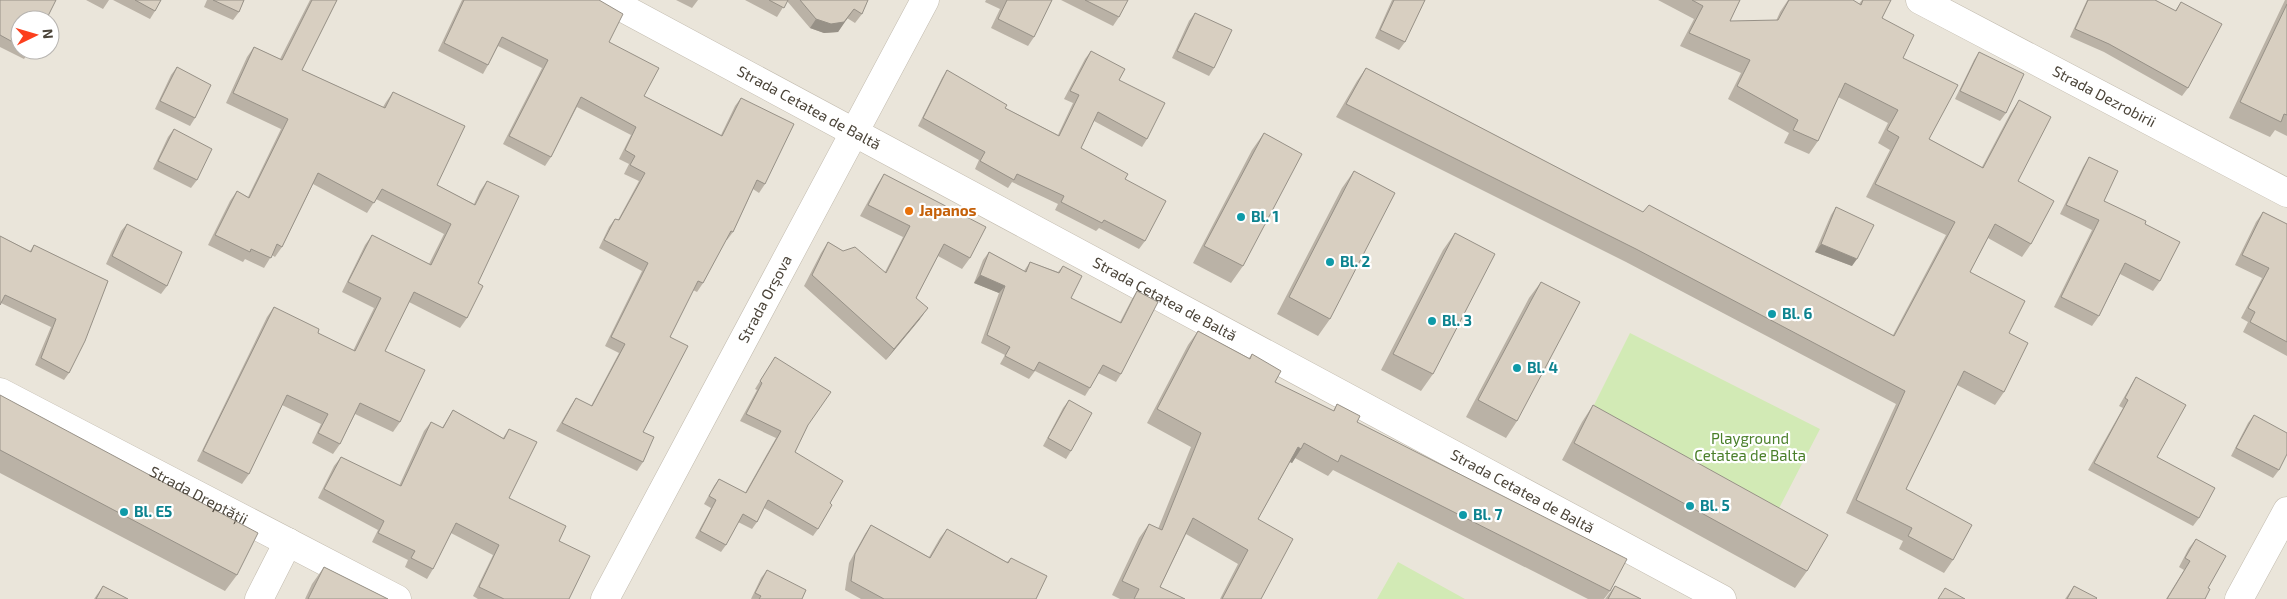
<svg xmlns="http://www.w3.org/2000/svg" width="2287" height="599" viewBox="0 0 2287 599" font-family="'Exo 2',sans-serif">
  <rect width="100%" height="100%" fill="#f6f3ec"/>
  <path fill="#eae5da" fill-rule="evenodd" d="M0,0h2287v599h-2287zM20,20h30v30h-30z"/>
  <path fill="#d2eab5" d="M1630,333l190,96 -45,87 -185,-103z
    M1398,562l67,37h-88z"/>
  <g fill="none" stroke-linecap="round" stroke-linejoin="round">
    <defs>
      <g id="minor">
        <path id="s1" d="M608,0l1114,599"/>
        <path id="s2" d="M0,392l397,207"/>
        <path d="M259,599l29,-57"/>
        <path id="s3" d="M605,599l320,-599"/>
      </g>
      <g id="tertiary">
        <path id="s4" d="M1920,0l367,193"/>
        <path d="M2239,599l48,-88"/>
      </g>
    </defs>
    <use href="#minor" stroke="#c2bbae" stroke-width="29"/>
    <use href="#tertiary" stroke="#c2bbae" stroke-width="29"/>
    <use href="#minor" stroke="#fff" stroke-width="28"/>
    <use href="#tertiary" stroke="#fff" stroke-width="28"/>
  </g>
  <path fill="#bab2a6" d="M0,0l20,20v30h10l-6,9 -24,-12z
    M86,0h23l-6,9z
    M113,0h48l-6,11 -5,8z
    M207,0h37l-5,12 -6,8 -29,-13z
    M310,0h27l-35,70 81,37 3,-5 7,-10 44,93 37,19 6,-13 7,-10 -9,102 -11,35 -7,10 -51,-26 -24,49 15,71 -7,10 -38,-18 -15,30 -7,10 -21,-11 9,-19 -39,-19 -33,69 -7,10 -45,-23 70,-144 7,-10 44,26 35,18 21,-43 -32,-16 23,-47 7,-10 57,29 15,-30 -68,-35 -9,14 -54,-29 -31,63 -7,10 -3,-2 -8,13 -19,-9 -2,3 -35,-17 22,-44 7,-10 11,6 33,-68 -55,-26 21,-46 7,-10 26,12z
    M462,0h137l10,42 35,54 77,39 14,-29 6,-8 24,86 -6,9 -6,-4 -20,43 -6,8h-1l-23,43 -6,9 -4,-2 -23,47 -27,95v30l-6,9 -81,-40 14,-24 6,-9 15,8 28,-53 -14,-7 37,-75 -43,-23 10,-21 6,-8 3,1 21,-39 -15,-7 5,-10 -10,-5 12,-24 -54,-28 -26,50 -6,9 -42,-22 39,-76 -44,-22 -10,19 -5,9 -45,-23z
    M676,0h22l-6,8z
    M745,0h123l-6,14 -7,9 -8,-5 -9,14 -14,1 -14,-5 -23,-27 -10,16z
    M986,0h66l-18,37 -6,9 -37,-18 9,-19 -15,-7z
    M1061,0h67l-9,17 -6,9z
    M1392,0h33l-20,42 -6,8 -24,-12z
    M1658,0h82l-10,21h46l4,-9 8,-12 71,4 3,-4h29l-9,18 21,40 26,81 53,28 28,-53 9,-14 -1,81 13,63 -9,13 -34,-19 -18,34 39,61 -5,59 -9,13 -38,-20 -51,104 47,71 -9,13 -45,-24 4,-8 -57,-28 50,-109 -270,-142 -290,-145 21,-36 9,-13 277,144 250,123 53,-100 -80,-38 24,-47 -12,-7 10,-20 -50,-26 -20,44 -9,13 -25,-11 5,-10 -61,-34 13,-26 -61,-27 14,-27z
    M2087,0h68l20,11 6,-9 7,86 -6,8 -78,-44 -34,-15z
    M2285,0h2v136l-12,-6 -5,7 -41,-19z
    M1195,13l19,55 -5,8 -37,-18 17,-37z
    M1091,51l28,29 28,59 -5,8 -48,-26 -13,27 44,31 20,62 -6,8 -40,-21 -3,3 -41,-21 3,-6 -46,-22 -4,6 -33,-19 4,-9 -61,-34 24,-48 5,-8 58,38 53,27 15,-32 -9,-4 21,-40z
    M1979,52l27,61 -6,8 -45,-22 19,-39z
    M177,67l18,51 -5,8 -35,-17 16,-34z
    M174,129l23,51 -6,8 -38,-19 15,-32z
    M1264,133l-21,133 -12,17 -38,-20 59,-113z
    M2089,157l15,44 41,23 15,57 -7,10 -33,-17 -21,42 -7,10 -38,-19 38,-77 -32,-16 23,-47z
    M1354,171l-24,148 -12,17 -41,-22 65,-126z
    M884,174l86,84 -8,11 -24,-13 -22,42 4,21 -34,41 -82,-74 17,-33 7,-11 15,9 42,21 18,-35 -43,-21 17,-31z
    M1836,207l16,59 -37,-14 16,-37z
    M2263,212l24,12v132l-44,-24 5,-10 -7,-4 21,-40 -27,-13 21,-43z
    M127,224l40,62 -6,8 -55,-30 15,-33z
    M1455,233l-22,141 -12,17 -40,-21 62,-120z
    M0,236l30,15 4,-6 74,36 -39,92 -5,7 -29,-15 16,-38 -50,-24z
    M989,252l35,19 6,-9 28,10 5,-6 8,32 49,24 12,-23 5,-8 -16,83 -5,8 -18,-9 -8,15 -5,8 -50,-25 -6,8 -29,-15 5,-9 -24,-12 18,-50 -25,-10 9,-23z
    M1541,282l-24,139 -11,17 -40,-21 63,-119z
    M1198,331l51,27 3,-4 23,28 58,29 4,-7 20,18 253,169 -6,8h-16l-255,-129 -5,6 -33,-18 -3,5 -2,-1 -32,57 3,80h-41l18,-35 -52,-30 -26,53 25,12h-65l-8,-4 27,-57 10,-14 9,5 33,-82 -44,-24 41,-78z
    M775,357l33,68 -13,27 35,51 -12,26 -5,7 -49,-28 -7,14 -5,7 -14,-7 -12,23 -5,7 -26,-14 16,-30 -7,-4 10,-18 5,-7 26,14 31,-55 -36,-17 17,-31 -2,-1z
    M2136,377l21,80 42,61 -6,8 -105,-56 35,-62 -4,-2 12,-21z
    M0,395l237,180 -12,16 -225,-118z
    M1069,400l2,51 -5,8 -23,-13 20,-38z
    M1593,405l214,166 -12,17 -233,-128 20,-38z
    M453,410l50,28 6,-9v69l50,43 10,58h-91l-5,-3 20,-41 -42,-22 -18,36 -6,10 -22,-12 3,-7 -36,-18 6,-12 -60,-32 16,-32 7,-9 58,29 25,-55 7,-9 11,6z
    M2254,415l25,55 -6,8 -42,-22 17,-33z
    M871,525l58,32 11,-19 7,-9 60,33 4,-4 25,41h-175l-16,-9 4,-27 16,-29z
    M2196,539l12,49 -3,11h-39l18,-29 -5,-3 10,-19z
    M324,567l64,32h-83l7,-15z
    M767,570l35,29h-51l10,-21z
    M103,586l25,13h-34z
    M1615,586l26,13h-36z
    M2074,586l22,13h-31z"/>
  <path fill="#979187" d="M854,9l-16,23 -14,1 -14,-5 6,-9z
    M1821,244l36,15 -5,7 -37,-14z
    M980,275l25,11 -6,7 -25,-10z
    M928,308l-8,11 -34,41 8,-11z
    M1298,447l3,2 -9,14 -4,-2z"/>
  <path fill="#d8cfc1" stroke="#979187" d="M0,0h56l-10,20h-26v26l-20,-11z
    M135,0h26l-6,11z
    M213,0h31l-5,12z
    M312,0h25l-35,70 83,38 8,-16 72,34 -28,59 38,20 12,-24 32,15 -41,87 5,3 -16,32 -53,-26 -29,59 40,19 -25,52 -40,-19 -20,41 -22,-11 10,-19 -41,-19 -38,79 -46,-23 71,-144 45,22 -1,4 37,18 26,-53 -33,-16 24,-47 59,30 20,-41 -69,-35 -8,14 -56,-30 -36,74 -5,-3 -6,14 -20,-9 -1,3 -35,-17 22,-44 12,7 39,-79 -55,-26 21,-46 28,13z
    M464,0h135l24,14 -14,28 50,26 -15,28 78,40 19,-38 53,26 -29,60 -8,-4 -24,52 -2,-1 -28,52 -5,-2 -28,56 18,9 -45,86 11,5 -11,25 -81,-39 14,-25 16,8 33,-62 -14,-7 37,-74 -44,-23 11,-21 4,1 26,-47 -15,-8 5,-9 -10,-6 11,-23 -55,-30 -30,60 -42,-21 39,-76 -46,-23 -14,28 -44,-22z
    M769,0h19l-4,8z
    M800,0h68l-6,14 -8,-5 -10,13 -13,2 -15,-5z
    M1007,0h45l-18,37 -36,-18z
    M1085,0h43l-9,17z
    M1394,0h31l-20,42 -25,-12z
    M1692,0h48l-10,21 48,-1 11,-20h64l8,5 2,-5h28l-9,18 32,17 -11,23 55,27 -29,54 54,29 36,-68 32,17 -33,64 36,20 -23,43 -36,-20 -25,48 55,29 -16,32 19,10 -24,49 -40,-21 -58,118 66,36 -19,35 -45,-24 4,-8 -56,-28 49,-109 -269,-142 -290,-145 20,-36 277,144 6,-7 245,131 61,-114 -80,-38 24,-47 -12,-7 11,-20 -53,-27 -27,58 -25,-11 5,-10 -61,-34 13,-26 -61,-27 14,-27z
    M2088,0h67l21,11 5,-9 41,22 -34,64 -79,-44 -34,-15z
    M2287,4v111l-3,-1 -3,8 -41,-20z
    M1195,13l37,17 -18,38 -37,-17z
    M1091,51l34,18 -6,11 46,23 -18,36 -49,-27 -17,36 47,26 -3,5 41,22 -21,40 -41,-21 -2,3 -41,-21 3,-6 -47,-22 -3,6 -34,-19 5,-9 -62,-34 24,-48 60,35 -2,3 54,28 20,-41 -9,-4z
    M1979,52l45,22 -18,39 -46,-22z
    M177,67l34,18 -16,33 -35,-17z
    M174,129l38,20 -15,31 -39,-19z
    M1264,133l38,21 -59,112 -39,-20z
    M2089,157l29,14 -14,30 42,20 -1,3 35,18 -20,39 -35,-18 -26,53 -38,-19 38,-77 -33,-15z
    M1354,171l41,22 -65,126 -41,-22z
    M884,174l102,53 -16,31 -26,-14 -28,54 12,10 -34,41 -82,-74 16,-33 15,9 12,-4 31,26 24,-47 -42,-21z
    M1836,207l38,18 -17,34 -36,-15z
    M2263,212l24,12v118l-37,-20 5,-10 -7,-4 21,-40 -27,-13z
    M127,224l55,28 -15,34 -55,-30z
    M1455,233l40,21 -62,120 -40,-20z
    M0,236l31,16 3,-7 74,36 -23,60 -16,32 -28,-15 15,-39 -51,-24 -5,10z
    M989,252l37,20 4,-10 29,11 4,-7 19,10 -11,22 50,25 16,-32 21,11 -37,72 -18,-9 -13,23 -51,-26 -5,9 -29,-15 5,-9 -23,-12 18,-49 -25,-11z
    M1541,282l39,20 -63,119 -39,-21z
    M1198,331l52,28 2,-5 29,17 -6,11 59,29 3,-7 23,12 -3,6 270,137 -17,32 -269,-136 -3,7 -34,-19 -3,6 -3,-2 -40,72 35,20 -32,60h-39l26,-49 -55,-32 -33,69 25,12h-51l5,-10 -17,-8 27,-57 13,6 39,-97 -44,-24z
    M775,357l56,35 -23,33 -13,27 48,29 -13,22 2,2 -14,24 -50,-29 -11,22 -14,-8 -17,31 -26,-14 16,-31 -7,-4 10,-17 27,14 35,-62 -35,-17 16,-31 -2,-2z
    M2136,377l50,28 -29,52 58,31 -16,30 -105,-55 34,-63 -3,-2z
    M0,395l258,138 -21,42 -237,-125z
    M1069,400l23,13 -21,38 -23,-13z
    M1593,405l235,130 -21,36 -233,-128z
    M453,410l51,29 5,-10 28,13 -28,56 57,28 -7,15 31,15 -21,43h-65l-25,-12 20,-42 -43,-22 -23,46 -22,-11 4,-7 -37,-18 6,-12 -60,-32 17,-32 60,29 30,-64 12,6z
    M2254,415l33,18v21l-8,16 -43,-22z
    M871,525l59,33 17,-29 61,34 3,-5 36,18 -11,23h-152l-33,-18 4,-27z
    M2196,539l30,17 -18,32 2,1 -5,10h-38l23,-38 -5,-3z
    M324,567l64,32h-80z
    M767,570l39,20 -4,9h-43l2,-3 -6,-3z
    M103,586l25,13h-32z
    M1615,586l26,13h-33z
    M2074,586l23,12 -1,1h-29z
    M1945,588l20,11h-27z"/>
  <circle fill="#e8710a" stroke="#fff" stroke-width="2" cx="909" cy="211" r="5"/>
  <g fill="#0f9aa8" stroke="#fff" stroke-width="2">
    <circle cx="1241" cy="217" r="5"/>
    <circle cx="1330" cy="262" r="5"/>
    <circle cx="1772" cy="314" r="5"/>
    <circle cx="1432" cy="321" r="5"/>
    <circle cx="1517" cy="368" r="5"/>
    <circle cx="1690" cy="506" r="5"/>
    <circle cx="124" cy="512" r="5"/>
    <circle cx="1463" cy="515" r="5"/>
  </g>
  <g text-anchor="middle" stroke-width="4.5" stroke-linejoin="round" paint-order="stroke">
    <g font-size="15" fill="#4b4439" stroke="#fff">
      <text dy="5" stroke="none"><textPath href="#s4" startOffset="208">Strada Dezrobirii</textPath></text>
      <text dy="5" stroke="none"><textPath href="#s1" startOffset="228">Strada Cetatea de Baltă</textPath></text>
      <text dy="5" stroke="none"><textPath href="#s1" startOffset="632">Strada Cetatea de Baltă</textPath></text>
      <text dy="5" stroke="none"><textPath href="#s3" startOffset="340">Strada Orșova</textPath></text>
      <text dy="5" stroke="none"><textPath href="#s1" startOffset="1038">Strada Cetatea de Baltă</textPath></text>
      <text dy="5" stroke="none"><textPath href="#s2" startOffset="224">Strada Dreptății</textPath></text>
    </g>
    <g font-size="15" font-weight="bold" fill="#c56008" stroke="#fff" text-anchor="start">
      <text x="919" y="216">Japanos</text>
    </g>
    <g font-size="15" font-weight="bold" fill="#0d838f" stroke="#fff" text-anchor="start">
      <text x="1251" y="222">Bl. 1</text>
      <text x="1340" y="267">Bl. 2</text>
      <text x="1782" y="319">Bl. 6</text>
      <text x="1442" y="326">Bl. 3</text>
      <text x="1527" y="373">Bl. 4</text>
      <text x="1700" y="511">Bl. 5</text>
      <text x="134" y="517">Bl. E5</text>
      <text x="1473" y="520">Bl. 7</text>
    </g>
    <g font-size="15" fill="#4a7f2a" stroke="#fff">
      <text x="1750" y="444">Playground<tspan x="1750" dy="17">Cetatea de Balta</tspan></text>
    </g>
  </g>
  <g transform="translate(35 35) rotate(85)"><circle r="24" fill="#ffffff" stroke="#b7b4b0"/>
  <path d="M0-4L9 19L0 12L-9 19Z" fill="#fc3f1d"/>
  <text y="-8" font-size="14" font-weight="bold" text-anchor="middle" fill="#4b4439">N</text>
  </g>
</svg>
